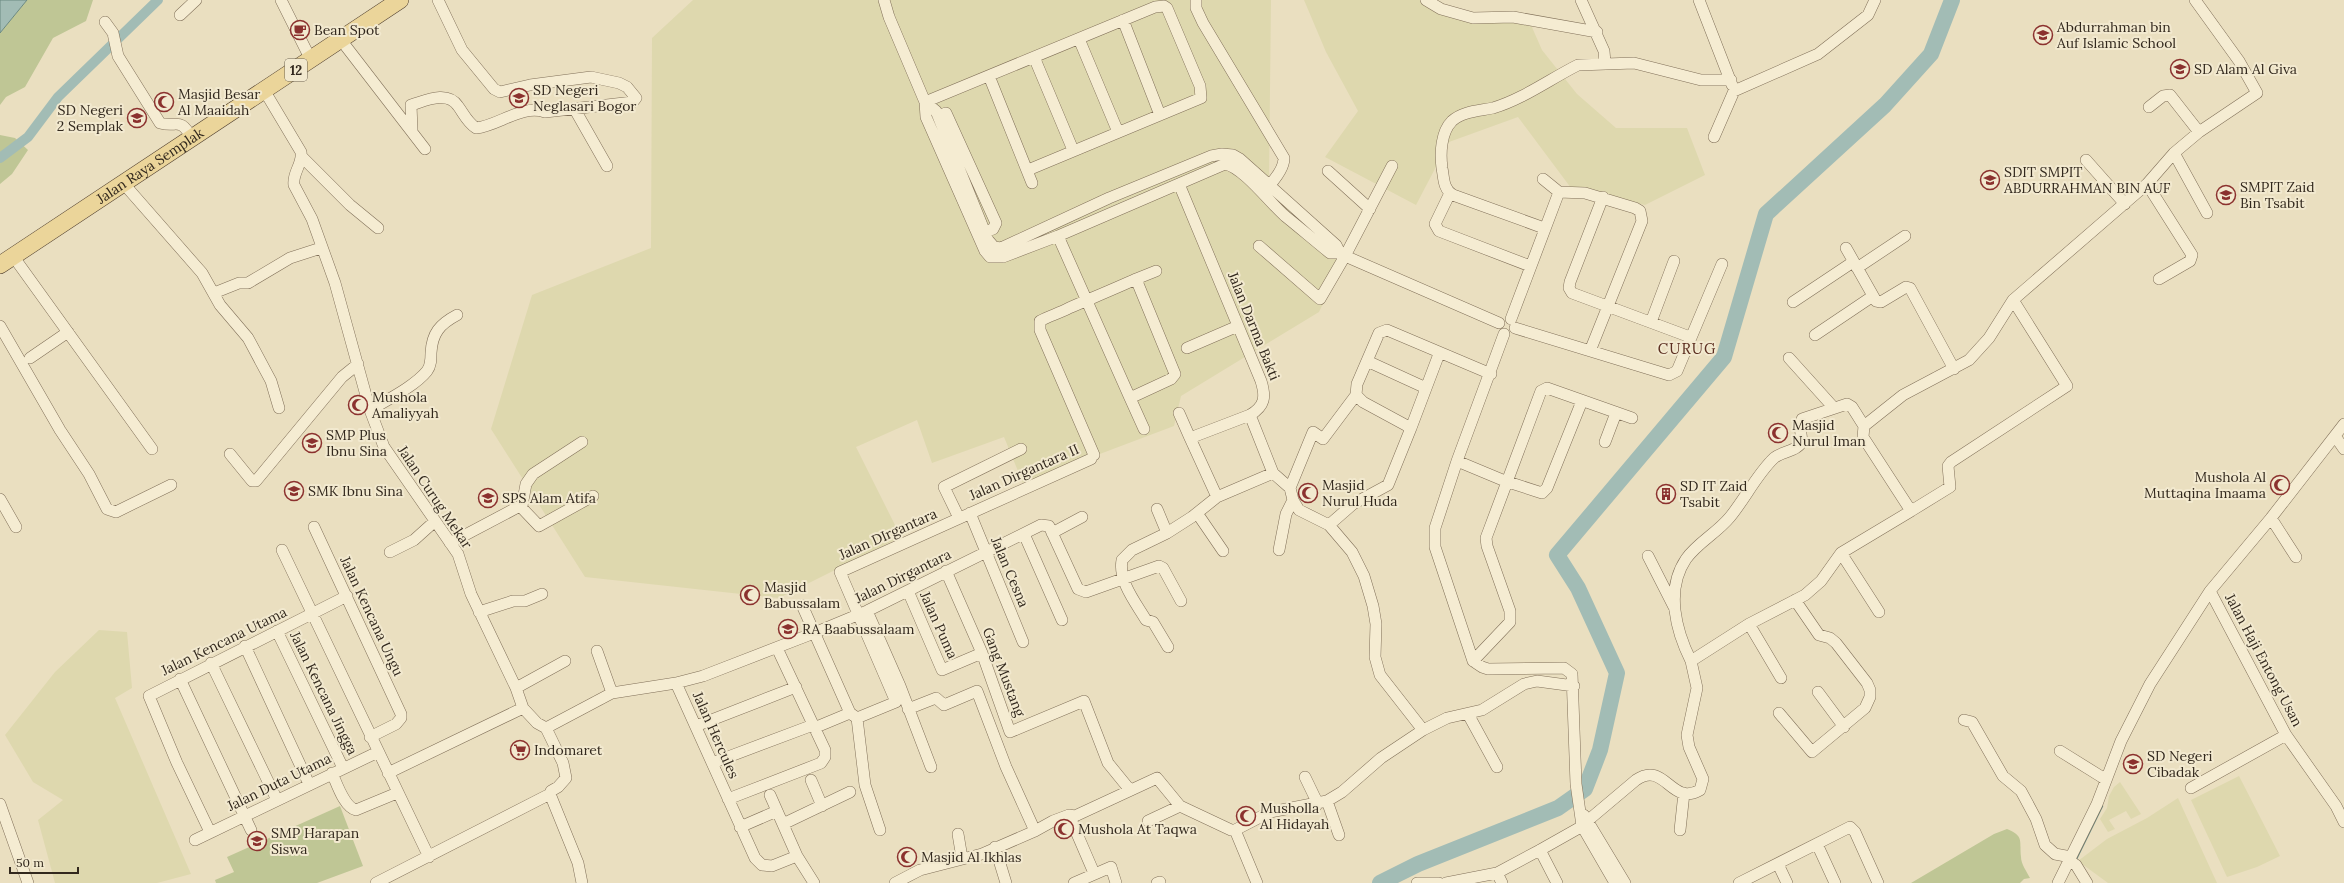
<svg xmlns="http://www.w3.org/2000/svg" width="2344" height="883" viewBox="0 0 2344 883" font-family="Lora,serif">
  <rect width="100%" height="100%" fill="#eadfc0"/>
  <path fill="#ded8ae" d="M693,0h578l-2,181 78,72 -28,59 -138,84 -7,30 -151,57 -19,-46 -72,26 -15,-43 -61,27 45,90 -122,61 -194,-21 -94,-148 41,-134 119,-47 1,-210z
    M1304,0h124l11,14 92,11 11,25 35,44 39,34h71l18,47 -60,30 -74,-17 -53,-71 -69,25 -33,63 -91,-48 33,-46 -32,-59z
    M99,630l28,2 5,56 -17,10 76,176 -34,9h-102l-17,-63 25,-20 -30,-18 -28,-47 50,-63z
    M2239,776l41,80 -23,11 -30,10 -36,-77z
    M2120,782l21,32 -10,5 -5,-8 -17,9 6,9 -7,3 -8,-13 7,-11 2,-12 5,-9z
    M2178,798l39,85h-109l-30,-22 29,-22 40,-21z"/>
  <path fill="#bfc695" d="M27,0h66l-7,21 -33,17 -28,49 -19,10 -6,8v-72z
    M0,135l15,3 13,12 -16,24 -12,10z
    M340,806l23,60 -46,17h-101l-1,-3 19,-8 -7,-15z
    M2007,829c18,7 12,13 14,28 0,7 6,15 9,21l-6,1 -4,4h-109l83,-49z"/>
  <path fill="#a2bcb5" stroke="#6b8982" d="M0,0h27l-27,33z"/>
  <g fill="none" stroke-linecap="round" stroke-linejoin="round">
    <path stroke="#6b8982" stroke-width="2.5" d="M2076,859l26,-53"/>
    <path stroke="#a2bcb5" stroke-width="10" d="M0,158l28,-21 30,-40 100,-97"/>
    <path stroke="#a2bcb5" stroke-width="16" d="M1380,883l38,-19 140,-56 27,-19 15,-39 17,-77 -39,-85 -21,-33 167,-198 42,-143 119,-109 46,-51 21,-54"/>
    <defs>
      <path id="minor" d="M281,0l30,60
        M884,0l5,17 36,85 1,15 59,134 5,6h13l55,-21 167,-72c18,3 45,39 60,52 15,12 30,25 45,37h10
        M1196,0v8l7,15 81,135c0,11 -12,25 -20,33
        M1426,0l15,9 32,9 40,-1 84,15
        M1581,0l23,51 1,12
        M1699,0l33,85
        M180,15l16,-15
        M1123,20l37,95
        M105,22l8,11 5,23 42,67c18,5 19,-7 32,15
        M1079,39l39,93
        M341,40l84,109
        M1034,57l39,93
        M989,76l43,107
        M264,90l37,62c2,12 -9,21 -7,33l18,34 23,64 35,127 14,37 74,107 13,40 45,94 7,20 14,15 9,5 17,35 3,15 -8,9 -7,4 -1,3 28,69 4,20
        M925,102l11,9 52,129 6,7 7,1 108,-50 102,-42 11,-2 11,1 7,4 96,86 4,8 5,3 154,67
        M925,102l230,-95 9,-1 3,2 33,78 1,12 -173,72
        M2149,107l14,-11 7,-1 29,37
        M574,108l33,58
        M938,116l8,-3 50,110 -3,6 -8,3
        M412,130l-1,-25c14,-4 36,-15 47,1 6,8 9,16 18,22 22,-2 46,-24 69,-16l88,-10 3,-4 -9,-11 -8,-4 -28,-6 -61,8 -30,7 -6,-3 -32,-39 -24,-50
        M1714,137l20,-46 84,-37 50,-39 7,-15
        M2174,153l33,60
        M302,157l48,48 28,23
        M2086,160l39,44
        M1328,171l42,38
        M1543,179l16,13 26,1 50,15 5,3 2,10 -52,130
        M124,184l78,89 18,32 28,33 23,43 8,27
        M1179,184l82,197c5,16 4,25 -11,34l23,58 17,15 3,12 6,10 30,15 23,27 12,24 9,30 3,18 -1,33 5,18 43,55
        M2147,184l45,71 -2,6 -31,18
        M1450,193l-15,31 4,7 91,35
        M1603,197l-33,85 -1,6 3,5 118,44
        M1544,228l-91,-33c-10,-6 -9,-17 -11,-27 -2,-15 -1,-36 10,-47 11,-10 27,-10 41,-13 30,-9 57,-29 85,-43l56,-2 67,17h30
        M1058,236l72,162 41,-19 4,-5 -39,-95c-22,10 -44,19 -67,29 -9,5 -20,8 -29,13v9l54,125
        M1259,246l61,53 25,-43 47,-90
        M1846,248l30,53 5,1 25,-15 4,1 44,81
        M13,256l139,193
        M1857,268l48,-32
        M1136,279l20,-8
        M214,293l25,-10h9l42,-25 31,-10
        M1793,302l60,-40
        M1511,319l48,-127
        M1651,322l23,-61
        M0,326l60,104 29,44 18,35 9,3 55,-27
        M1515,328l154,47 8,-4 45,-107
        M1504,334l-47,127 -22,67v19l38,114 9,6 6,2 76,-1 8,6 4,110 6,42 33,57
        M1815,335l58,-39
        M1187,348l51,-22
        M30,358l38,-26
        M1789,358l45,50
        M1367,361l59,27
        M1130,398l14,31
        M370,410c17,-10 45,-24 57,-39 4,-5 4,-12 4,-18 1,-20 9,-29 26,-38
        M1179,413l11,25
        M1411,428l28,-74
        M2335,436l9,13
        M1605,442l11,-29
        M230,454l22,27h4l86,-104 16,-13
        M1457,461l48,20 37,12 5,-5 35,-87
        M1290,488l23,-56 10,7 33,-44
        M1217,497l-27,-59 60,-23
        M0,499l16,28
        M522,506l4,-22 7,-10 49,-32
        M1157,509l10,24
        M1911,511l39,-24 -2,-21 3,-4 116,-76 -54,-86
        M970,513l53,129
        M1197,513l26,38
        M959,518l-15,-31 77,-38
        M2271,518l25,39
        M1329,525l24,-21 35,-19 23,-57 -48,-26 -7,-7 1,-11 22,-51 8,-3 104,44
        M314,527l87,187v4l-5,6 -26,13
        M1052,533l30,-16
        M1024,534l38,86
        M450,543l70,-37 19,20 54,-30
        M282,550l147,307
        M1279,550l7,-36 7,-14
        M390,552l24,-12 20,-18
        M1841,553l38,59
        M1648,556l26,51
        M946,571l36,82 28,79 74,-31 24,62 22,27
        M908,591l34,79 40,-17
        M2210,591l76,144 50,71 8,16
        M802,605l48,108 7,5
        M867,611l33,75 31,81
        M479,612l34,-11h12l17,-7
        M1749,624l32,54
        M277,631l66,137
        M245,646l64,138
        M1168,647l-15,-25 -7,-2c-10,-17 -28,-39 -24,-60l10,-10 35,-17 25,-16 25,-20 56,-24
        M597,651l15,42
        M1473,661l37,-39v-11l-23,-65 -1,-8 55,-147 6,-3 85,30
        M1691,661c-15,-30 -26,-71 -5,-102 11,-16 31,-26 44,-42 15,-18 27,-43 44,-59 8,-7 22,-6 28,-16l-2,-16 2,-7 45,-15 5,3 12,19
        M211,663l66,137
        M180,679l71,151
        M676,683l79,175 7,7 10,1 25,-10 17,27
        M516,688l49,-27
        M1818,692l26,35
        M896,702l-56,-130 251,-113
        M908,709l28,-11 8,7 33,-14 29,76 29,64
        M1779,713l33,39 53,-44 5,-11v-7l-3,-7 -31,-40 -6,-5 -11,-3 -24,-35
        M1468,714l29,53
        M857,718l8,67 15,45
        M857,718l39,-16
        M1964,720l8,2 31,54 18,15 15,28 9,26 10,9 16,3
        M696,726l100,-39
        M546,728l66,-35 64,-10 27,-7 111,-43 53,-22 174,-86 8,1 29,63 8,3 73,-26 4,2 18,33
        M814,728l36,-15
        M2060,751l45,28
        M712,763l101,-38
        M332,773c5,11 12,34 24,37l41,-17
        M388,773l135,-65
        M1305,777l13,27
        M811,780l11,26
        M2191,788l95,-53
        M770,795l27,61
        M728,799l93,-36 4,-6v-7l-48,-102
        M1327,801l12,34
        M0,804l28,79
        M1069,815l25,58
        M1584,815l41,68
        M1148,821l32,-15
        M783,824l67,-32
        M740,827l37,-16
        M1235,830l35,-18 57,-11 15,-9 39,-34 42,-28 24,-12 35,-8 42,-26 13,-3 37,5
        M1235,830l22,53
        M1680,830l4,-37
        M210,832l-33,-69 -28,-67 198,-100
        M958,834l4,24
        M195,840l183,-88
        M1817,844l18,39
        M995,847l11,36
        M1540,850l17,33
        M2070,861l6,4 11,18
        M1778,864l9,19
        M1497,873l5,10
        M376,883l174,-89
        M895,883l25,-13 62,-16 53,-23 18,-10 16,-6 6,1 82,-38 23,28 51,24h4
        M1074,883l37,-16 5,16
        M1157,883l3,-1
        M1417,883h22
        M1446,883l51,-10 43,-23 39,-22 57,-48c29,-20 35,27 64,10l3,-11 -14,-32 -2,-12 10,-47 -6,-27 58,-37 56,-29 16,-14 20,-28 70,-42 -48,-74 1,-11 39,-31 66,-35 20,-22 24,-38 134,-116 27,-31 25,-21 58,-39 -18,-32 -44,-61
        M1739,883l111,-56 5,5 23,51
        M2058,883l39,-79 24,-63 29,-57 60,-93 61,-73 73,-94"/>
      <g id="primary">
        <path id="s1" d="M0,265l400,-265"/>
      </g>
    </defs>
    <use href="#minor" stroke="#817059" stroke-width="12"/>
    <use href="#primary" stroke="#4f3e2e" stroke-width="18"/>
    <use href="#minor" stroke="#f5ecd2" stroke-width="11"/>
    <use href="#primary" stroke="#ebd59a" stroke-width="17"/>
  </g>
  <defs>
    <symbol id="cafe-ring" viewBox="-11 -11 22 22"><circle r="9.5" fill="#f2e9cf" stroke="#8b312e" stroke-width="1.5"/><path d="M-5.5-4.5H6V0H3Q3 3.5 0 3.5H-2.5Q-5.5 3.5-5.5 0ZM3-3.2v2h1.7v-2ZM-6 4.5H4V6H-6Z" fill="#8b312e"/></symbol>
    <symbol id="school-ring" viewBox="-11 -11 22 22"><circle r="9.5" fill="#f2e9cf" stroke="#8b312e" stroke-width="1.5"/><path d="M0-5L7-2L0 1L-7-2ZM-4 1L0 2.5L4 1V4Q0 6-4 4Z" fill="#8b312e"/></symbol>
    <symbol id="mosque-ring" viewBox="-11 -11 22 22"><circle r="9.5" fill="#f2e9cf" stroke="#8b312e" stroke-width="1.5"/><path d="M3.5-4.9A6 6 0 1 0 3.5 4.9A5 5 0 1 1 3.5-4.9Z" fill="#8b312e"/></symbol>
    <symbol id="building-ring" viewBox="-11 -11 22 22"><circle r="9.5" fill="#f2e9cf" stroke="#8b312e" stroke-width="1.5"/><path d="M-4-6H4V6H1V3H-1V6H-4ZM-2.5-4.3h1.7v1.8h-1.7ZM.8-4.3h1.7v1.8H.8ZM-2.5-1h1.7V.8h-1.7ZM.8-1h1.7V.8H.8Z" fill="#8b312e"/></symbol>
    <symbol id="supermarket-ring" viewBox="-11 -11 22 22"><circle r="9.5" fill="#f2e9cf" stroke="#8b312e" stroke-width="1.5"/><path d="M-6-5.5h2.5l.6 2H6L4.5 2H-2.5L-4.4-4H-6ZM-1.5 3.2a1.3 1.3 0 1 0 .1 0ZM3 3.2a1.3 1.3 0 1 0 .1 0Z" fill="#8b312e"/></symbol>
  </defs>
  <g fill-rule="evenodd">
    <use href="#cafe-ring" x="289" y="19" width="22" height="22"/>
    <use href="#school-ring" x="2032" y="24" width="22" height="22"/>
    <use href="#school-ring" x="2169" y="58" width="22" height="22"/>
    <use href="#school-ring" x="508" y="87" width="22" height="22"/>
    <use href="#mosque-ring" x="153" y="91" width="22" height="22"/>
    <use href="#school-ring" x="126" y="107" width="22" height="22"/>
    <use href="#school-ring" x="1979" y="169" width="22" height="22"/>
    <use href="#school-ring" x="2215" y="184" width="22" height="22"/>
    <use href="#mosque-ring" x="347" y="394" width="22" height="22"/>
    <use href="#mosque-ring" x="1767" y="422" width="22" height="22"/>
    <use href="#school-ring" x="301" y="432" width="22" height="22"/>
    <use href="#mosque-ring" x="2269" y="474" width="22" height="22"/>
    <use href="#school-ring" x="283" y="480" width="22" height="22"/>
    <use href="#mosque-ring" x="1297" y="482" width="22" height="22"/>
    <use href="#building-ring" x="1655" y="483" width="22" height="22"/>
    <use href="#school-ring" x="477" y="487" width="22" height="22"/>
    <use href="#mosque-ring" x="739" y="584" width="22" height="22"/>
    <use href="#school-ring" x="777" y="618" width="22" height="22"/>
    <use href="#supermarket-ring" x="509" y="739" width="22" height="22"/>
    <use href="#school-ring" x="2122" y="753" width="22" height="22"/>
    <use href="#mosque-ring" x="1235" y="805" width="22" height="22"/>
    <use href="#mosque-ring" x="1053" y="818" width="22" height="22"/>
    <use href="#school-ring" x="246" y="830" width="22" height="22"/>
    <use href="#mosque-ring" x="896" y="846" width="22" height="22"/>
  </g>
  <g text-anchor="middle" stroke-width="4" stroke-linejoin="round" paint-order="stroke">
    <rect fill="#f2e9cf" stroke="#6c6252" stroke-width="1" x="285" y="59" width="22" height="22" rx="3"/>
    <g font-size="13" font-weight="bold" fill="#32281d">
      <text x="296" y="75">12</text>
    </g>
    <g font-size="14" fill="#32281d" stroke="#f2e9cf" text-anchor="start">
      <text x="2057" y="32">Abdurrahman bin<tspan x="2057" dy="16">Auf Islamic School</tspan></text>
      <text x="314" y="35">Bean Spot</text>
      <text x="2194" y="74">SD Alam Al Giva</text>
      <text x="533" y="95">SD Negeri<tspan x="533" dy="16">Neglasari Bogor</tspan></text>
      <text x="178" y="99">Masjid Besar<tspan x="178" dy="16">Al Maaidah</tspan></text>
      <text x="123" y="115" text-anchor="end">SD Negeri<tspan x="123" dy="16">2 Semplak</tspan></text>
      <text x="2004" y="177">SDIT SMPIT<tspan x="2004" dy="16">ABDURRAHMAN BIN AUF</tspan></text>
      <text x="2240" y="192">SMPIT Zaid<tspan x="2240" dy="16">Bin Tsabit</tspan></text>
      <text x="372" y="402">Mushola<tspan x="372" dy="16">Amaliyyah</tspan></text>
      <text x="1792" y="430">Masjid<tspan x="1792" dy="16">Nurul Iman</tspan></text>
      <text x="326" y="440">SMP Plus<tspan x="326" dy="16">Ibnu Sina</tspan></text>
      <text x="2266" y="482" text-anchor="end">Mushola Al<tspan x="2266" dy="16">Muttaqina Imaama</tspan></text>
      <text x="1322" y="490">Masjid<tspan x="1322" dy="16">Nurul Huda</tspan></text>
      <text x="1680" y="491">SD IT Zaid<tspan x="1680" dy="16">Tsabit</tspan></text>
      <text x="308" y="496">SMK Ibnu Sina</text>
      <text x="502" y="503">SPS Alam Atifa</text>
      <text x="764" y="592">Masjid<tspan x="764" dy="16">Babussalam</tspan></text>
      <text x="802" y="634">RA Baabussalaam</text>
      <text x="534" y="755">Indomaret</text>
      <text x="2147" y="761">SD Negeri<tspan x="2147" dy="16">Cibadak</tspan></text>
      <text x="1260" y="813">Musholla<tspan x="1260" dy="16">Al Hidayah</tspan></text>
      <text x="1078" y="834">Mushola At Taqwa</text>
      <text x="271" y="838">SMP Harapan<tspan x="271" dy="16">Siswa</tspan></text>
      <text x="921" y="862">Masjid Al Ikhlas</text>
    </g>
    <g font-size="14" fill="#32281d" stroke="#f2e9cf">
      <text dy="5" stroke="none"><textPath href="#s1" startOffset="180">Jalan Raya Semplak</textPath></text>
      <text transform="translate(1254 326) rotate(68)" y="5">Jalan Darma Bakti</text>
      <text transform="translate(1024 472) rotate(-24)" y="5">Jalan Dirgantara II</text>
      <text transform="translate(435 497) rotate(56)" y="5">Jalan Curug Mekar</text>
      <text transform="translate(888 534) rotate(-24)" y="5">Jalan DIrgantara</text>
      <text transform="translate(1010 572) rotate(67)" y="5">Jalan Cesna</text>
      <text transform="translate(903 576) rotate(-26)" y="5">Jalan Dirgantara</text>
      <text transform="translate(372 616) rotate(65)" y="5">Jalan Kencana Ungu</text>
      <text transform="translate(939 625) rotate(66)" y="5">Jalan Puma</text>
      <text transform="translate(224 641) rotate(-26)" y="5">Jalan Kencana Utama</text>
      <text transform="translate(2264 660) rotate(62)" y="5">Jalan Haji Entong Usan</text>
      <text transform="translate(1004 672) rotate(69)" y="5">Gang Mustang</text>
      <text transform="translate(324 693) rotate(64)" y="5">Jalan Kencana Jingga</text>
      <text transform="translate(716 735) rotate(66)" y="5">Jalan Hercules</text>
      <text transform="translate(279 782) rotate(-26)" y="5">Jalan Duta Utama</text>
    </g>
    <g font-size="15" letter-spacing="1" fill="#5b2e20" stroke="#f2e9cf">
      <text x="1687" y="354">CURUG</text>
    </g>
  </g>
  <path d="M10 867v6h68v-6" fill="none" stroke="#32281d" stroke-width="2"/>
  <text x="16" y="867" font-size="12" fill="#32281d" stroke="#f2e9cf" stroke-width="3" paint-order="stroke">50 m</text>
</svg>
